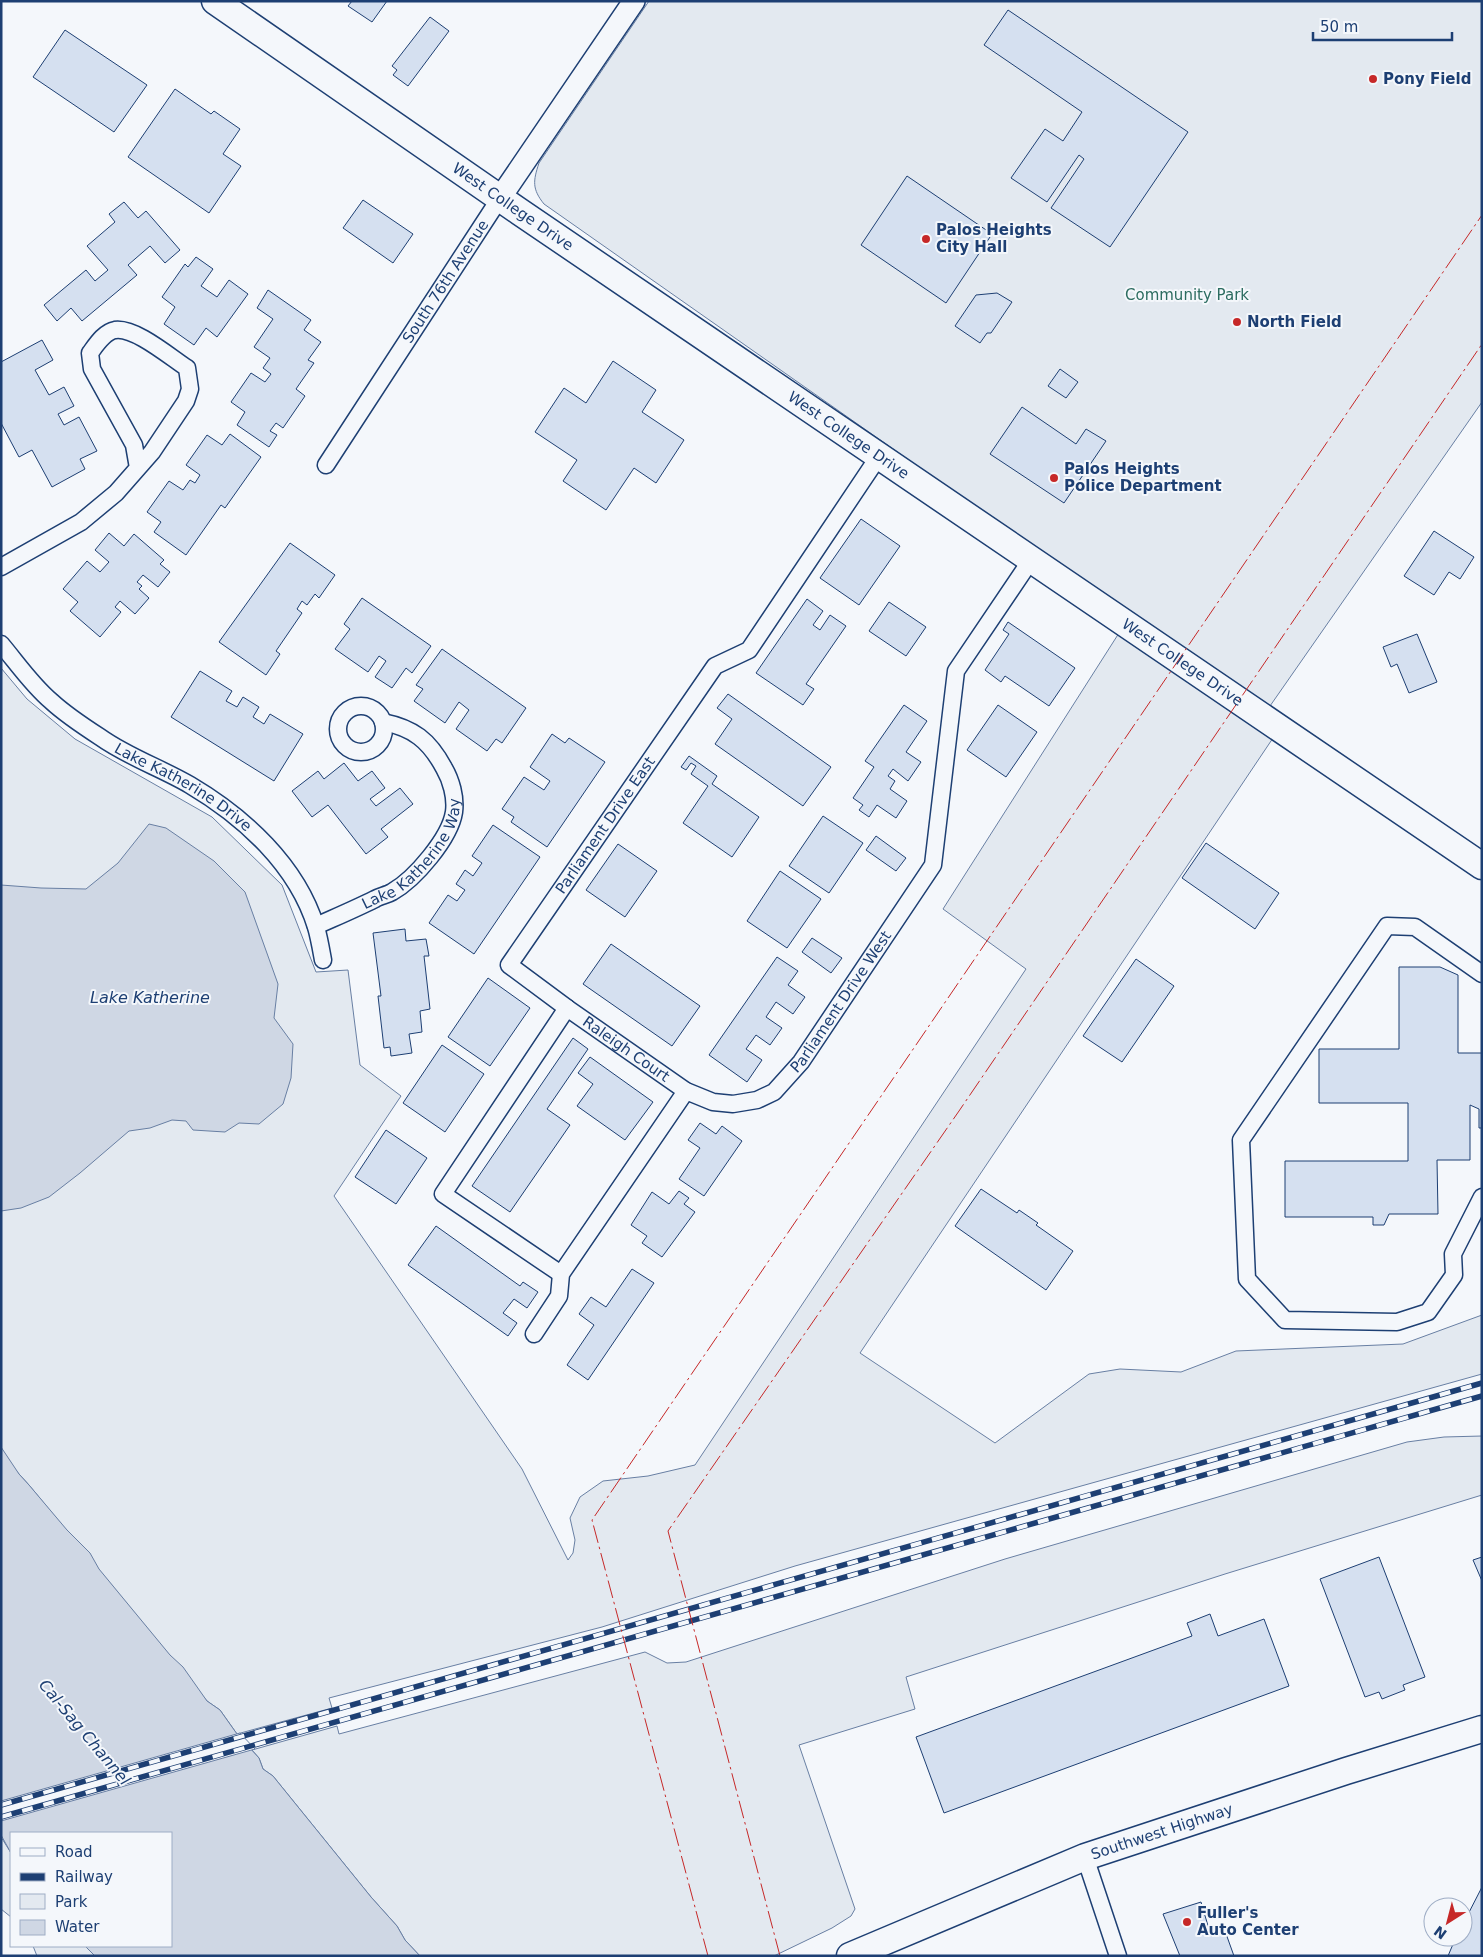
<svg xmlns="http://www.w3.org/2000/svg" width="1483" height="1957" viewBox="0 0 1483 1957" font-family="'DejaVu Sans',sans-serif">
  <rect width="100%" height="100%" fill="#f4f7fb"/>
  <path fill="#e3e9f0" stroke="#687fa3" d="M649,1h833v401l-212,304 -223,-149 -503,-353c-12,-15 -11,-23 -5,-41z
    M1119,633l154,105 -413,615 135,90 94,-69 31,-5 61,3 55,-21 167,-7 79,-29v59l-687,192 -193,61 -273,71 3,10 -95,26 -17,-24 -13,-9 -178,-216 -28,-31v-786l26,31 48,40 137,78 70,68 34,87 32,-2 12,95 41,31 -67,100 188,273 46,91 5,-7 2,-13 -5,-22 10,-21 23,-16 45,-5 47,-11 331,-496 -83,-60z
    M1482,1436v59l-257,79 -319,103 9,32 -116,36 56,164 -4,7 -19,12 -58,28h-354l-15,-16 -8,-14 -26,-29 -98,-121 -10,-7 -4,-11 -7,-8 85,-24 2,8 306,-82 22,11 19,-1 319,-103 402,-117 37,-5z
    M1,1837l10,16v64l-10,-8z
    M33,1946h52l10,10h-58z"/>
  <path fill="#cfd7e4" stroke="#687fa3" d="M149,824l17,4 48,33 31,31 33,92 -4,34 19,26 -2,34 -8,26 -24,20 -20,-1 -14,9 -32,-2 -7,-9 -14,-1 -22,8 -21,3 -49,42 -31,24 -28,11 -20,3v-326l40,3 45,1 32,-26z
    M1,1447l18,27 10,11 38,45 23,23 9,16 71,86 13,12 24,34 13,9 17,24 22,24 4,11 10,7 98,121 26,29 8,14 15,16h-325l-10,-10h86v-113h-160v20l-10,-18z"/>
  <path fill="#f4f7fb" stroke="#687fa3" d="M240,1733l15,16 -254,72v-20z"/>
  <path fill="#d5e0f0" stroke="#1d3f73" d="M352,1h35l-15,21 -24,-16z
    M1008,10l180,122 -78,115 -59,-39 33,-49 -5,-4 -32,47 -36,-24 34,-49 18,12 19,-29 -98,-67z
    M430,17l19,14 -41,55 -15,-11 4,-5 -5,-4z
    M65,30l82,55 -33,47 -81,-55z
    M175,89l36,25 3,-3 26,18 -17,25 18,12 -32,47 -81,-56z
    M907,176l85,58 -46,69 -85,-58z
    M363,200l50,34 -20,29 -50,-35z
    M124,202l14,16 8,-7 34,39 -15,13 -15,-17 -22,19 9,10 -55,46 -11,-13 -14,13 -13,-16 42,-35 9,11 13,-11 -21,-24 28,-24 -6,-8z
    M196,257l17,12 -12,17 16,11 12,-17 19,14 -31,43 -11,-9 -12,17 -30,-21 11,-17 -13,-10 23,-33 3,3z
    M268,290l43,30 -7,10 17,12 -13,18 6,3 -18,26 9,7 -22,32 -7,-5 -6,8 7,4 -8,12 -32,-22 8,-13 -14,-10 20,-29 14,9 6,-8 -8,-6 7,-10 -16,-11 19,-28 -16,-11z
    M997,293l15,9 -21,31h-4l-7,10 -25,-17 21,-31z
    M42,340l11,20 -18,10 14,25 15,-8 10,19 -16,8 6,11 15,-8 18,34 -17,8 5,10 -33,18 -20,-37 -13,7 -18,-34v-61z
    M613,361l43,29 -14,22 42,28 -28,43 -22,-15 -28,42 -43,-29 14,-21 -42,-28 29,-44 22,15z
    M1060,369l18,13 -12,16 -18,-12z
    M1022,407l54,37 10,-15 20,12 -42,62 -74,-49z
    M230,434l31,23 -36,51 -4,-3 -35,50 -32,-23 7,-10 -14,-10 22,-31 14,9 7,-10 5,3 5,-8 -14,-10 21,-30 15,10z
    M861,519l39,27 -41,59 -39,-27z
    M1434,531l40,26 -14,22 -11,-7 -15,23 -30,-19z
    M109,533l15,13 10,-12 30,26 -4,4 10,8 -12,15 -15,-12 -6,7 5,4 -3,3 10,9 -14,16 -15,-13 -5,6 6,5 -21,25 -30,-26 8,-9 -15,-13 24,-28 13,11 9,-10 -14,-12z
    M290,543l45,32 -16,23 -4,-4 -8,11 -5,-4 -5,8 5,4 -26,38 4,3 -14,21 -47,-33z
    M362,598l69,48 -19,27 -6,-5 -14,20 -17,-11 11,-16 -7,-5 -11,16 -33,-23 15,-20 -6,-5z
    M807,599l16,12 -10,14 7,5 10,-15 16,11 -40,58 8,5 -11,16 -47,-32z
    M889,602l37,25 -20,29 -37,-25z
    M1008,622l67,46 -26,38 -44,-30 -4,6 -16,-12 24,-36 -6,-4z
    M1417,634l20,48 -28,11 -12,-29 -6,3 -8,-20z
    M442,649l84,59 -24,35 -6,-4 -9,12 -31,-22 13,-19 -10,-8 -14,21 -31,-22 9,-12 -7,-4z
    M200,671l32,20 -6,10 11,6 6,-10 16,10 -6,10 11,7 6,-10 33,20 -29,47 -103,-64z
    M728,694l103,73 -28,39 -88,-62 17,-25 -15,-11z
    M904,705l23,16 -21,31 15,10 -13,19 -15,-12 -5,7 7,5 -5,8 17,12 -11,17 -19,-13 -8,12 -10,-7 4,-5 -10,-7 21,-31 -9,-6z
    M998,705l39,27 -31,45 -39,-27z
    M552,734l13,9 4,-5 36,24 -58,85 -36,-25 3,-5 -12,-8 22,-32 20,13 6,-9 -20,-14z
    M689,756l28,20 -5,8 47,33 -27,40 -49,-34 25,-37 -17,-12 5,-8 -5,-3 -5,7 -5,-3z
    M344,763l14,18 14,-10 13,17 -15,11 6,7 24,-18 13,16 -32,25 7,8 -22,17 -38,-49 -16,12 -20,-26 26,-20 6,8z
    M823,816l40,27 -34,50 -40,-27z
    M493,825l47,32 -66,97 -45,-31 19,-28 9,6 8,-11 -9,-6 9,-14 8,6 9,-13 -10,-7z
    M876,836l30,22 -10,13 -30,-21z
    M1206,843l73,50 -24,36 -73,-51z
    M618,844l39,27 -32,46 -39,-27z
    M780,871l41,28 -34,49 -40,-27z
    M405,929l1,12 20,-2 3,17h-5l6,53 -10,2 2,21 -13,2 3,19 -21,3 -1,-9 -6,1 -6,-52h3l-8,-63z
    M812,938l30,20 -11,15 -29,-21z
    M611,944l89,62 -28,40 -89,-62z
    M777,957l21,14 -10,14 17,12 -12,17 -17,-12 -10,15 16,11 -12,17 -14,-10 -10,14 16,11 -15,22 -38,-27z
    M1136,959l38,27 -52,76 -39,-26z
    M1399,967h41l18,8v78h24v75h-3v-19l-9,-4v55h-33l1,54h-49l-5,11h-11v-8h-88v-56h123v-58h-89v-54h80z
    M488,978l42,30 -40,58 -42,-29z
    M573,1038l15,11 -41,60 23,16 -60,87 -38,-26z
    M442,1045l42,29 -39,58 -42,-29z
    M590,1057l63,45 -28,38 -48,-34 16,-22 -15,-11z
    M700,1123l16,11 6,-8 20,15 -38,55 -25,-17 21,-31 -12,-8z
    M386,1130l41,28 -31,46 -41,-27z
    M981,1189l36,24 2,-3 19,13 -2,2 37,26 -27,39 -91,-64z
    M679,1191l10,7 -5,6 11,8 -33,45 -20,-14 5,-7 -16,-11 21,-33 17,12z
    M436,1226l84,60 3,-4 15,10 -11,16 -13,-9 -11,14 14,10 -9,13 -100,-71z
    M632,1269l22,14 -66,97 -21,-15 27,-40 -15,-11 12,-17 15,10z
    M1379,1557l46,120 -22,8 2,5 -23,9 -3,-7 -14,5 -45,-118z
    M1482,1557v24l-9,-21z
    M1210,1614l8,22 46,-17 25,67 -345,127 -28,-76 276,-101 -5,-13z
    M1482,1887v69h-34l8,-19h7v-13z
    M1201,1902l10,34 14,-5 9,25h-54l-17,-42z"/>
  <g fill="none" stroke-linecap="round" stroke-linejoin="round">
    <defs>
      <g id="minor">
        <path id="s1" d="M326,465l174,-267"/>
        <path d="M1,567l80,-45 35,-29 36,-41 34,-51 4,-12 -3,-21c-17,-11 -52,-41 -72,-38 -11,2 -19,15 -25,23l2,16 42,76 4,23"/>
        <path id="s2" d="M1,644c16,19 31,41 50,57 14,13 32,25 49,36 28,20 61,31 90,48 54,32 107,80 126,142 3,10 5,22 7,33"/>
        <circle cx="361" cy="729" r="23"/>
        <path id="s3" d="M316,926c20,-9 39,-17 59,-27 5,-3 12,-4 17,-7 23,-13 58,-54 62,-80 2,-15 -3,-32 -10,-44 -15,-28 -31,-40 -61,-46"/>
        <path d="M1482,974l-67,-47 -28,-1 -146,214 6,139 38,41 112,2 31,-10 26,-37 -1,-21 29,-57"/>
        <path id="s4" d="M567,1008l119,83 27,11 20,2 24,-4 17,-8 27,-30 132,-197 23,-194 75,-111"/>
        <path id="s5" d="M561,1274l-118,-80 124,-186 -58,-43 206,-299 34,-16 130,-194"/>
        <path d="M534,1334l25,-38 2,-22 125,-183"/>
        <path d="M1085,1857l33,99"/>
      </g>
      <path id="tertiary" d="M500,198l134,-197"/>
      <g id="primary">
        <path id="s6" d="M215,1l305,211 962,654"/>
        <path id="s7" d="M850,1956l235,-99 261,-86 136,-42"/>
      </g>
    </defs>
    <use href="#minor" stroke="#1d3f73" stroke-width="19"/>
    <use href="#tertiary" stroke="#1d3f73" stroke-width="24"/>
    <use href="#primary" stroke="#1d3f73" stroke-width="29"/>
    <use href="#minor" stroke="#f4f7fb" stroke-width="16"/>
    <use href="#tertiary" stroke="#f4f7fb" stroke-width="21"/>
    <use href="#primary" stroke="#f4f7fb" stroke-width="26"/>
    <defs>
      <path id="rail" d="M1,1805l1481,-422
        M1,1817l1481,-421"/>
    </defs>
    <use href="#rail" stroke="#1d3f73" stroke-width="5.5"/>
    <use href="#rail" stroke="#f4f7fb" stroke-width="4" stroke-dasharray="11" stroke-linecap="butt"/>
    <path stroke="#c62828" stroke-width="1" stroke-dasharray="18 4 2.5 4" stroke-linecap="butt" d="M708,1956l-116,-436 890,-1305
      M780,1956l-112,-425 291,-420 523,-767"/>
  </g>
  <g fill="#c62828" stroke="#f4f7fb" stroke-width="2">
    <circle cx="1373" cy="79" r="5"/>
    <circle cx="926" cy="239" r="5"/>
    <circle cx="1237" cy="322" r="5"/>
    <circle cx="1054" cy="478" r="5"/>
    <circle cx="1187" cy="1922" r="5"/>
  </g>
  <g text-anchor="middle" stroke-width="4" stroke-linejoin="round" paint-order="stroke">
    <g font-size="15" font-weight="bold" fill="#1d3f73" stroke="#f4f7fb" text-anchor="start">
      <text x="1383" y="84">Pony Field</text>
      <text x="936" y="235">Palos Heights<tspan x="936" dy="17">City Hall</tspan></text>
      <text x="1247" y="327">North Field</text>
      <text x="1064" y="474">Palos Heights<tspan x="1064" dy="17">Police Department</tspan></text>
      <text x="1197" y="1918">Fuller's<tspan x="1197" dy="17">Auto Center</tspan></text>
    </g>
    <g font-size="15" fill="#1d3f73" stroke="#f4f7fb">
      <text dy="5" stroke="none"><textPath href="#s6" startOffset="362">West College Drive</textPath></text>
      <text dy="5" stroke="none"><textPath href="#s1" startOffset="219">South 76th Avenue</textPath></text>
      <text dy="5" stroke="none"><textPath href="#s6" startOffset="768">West College Drive</textPath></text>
      <text dy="5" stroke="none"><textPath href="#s6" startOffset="1172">West College Drive</textPath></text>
      <text dy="5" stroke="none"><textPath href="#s2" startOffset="234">Lake Katherine Drive</textPath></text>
      <text dy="5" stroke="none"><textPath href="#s5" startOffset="608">Parliament Drive East</textPath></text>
      <text dy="5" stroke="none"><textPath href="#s3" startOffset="126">Lake Katherine Way</textPath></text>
      <text dy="5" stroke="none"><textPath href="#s4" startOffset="350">Parliament Drive West</textPath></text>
      <text dy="5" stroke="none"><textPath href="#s4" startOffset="72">Raleigh Court</textPath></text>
      <text dy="5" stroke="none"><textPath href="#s7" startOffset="336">Southwest Highway</textPath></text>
    </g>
    <g font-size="15" fill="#2c6c60" stroke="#f4f7fb">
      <text x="1187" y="300">Community Park</text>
    </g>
    <g font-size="16" font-style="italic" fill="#1d3f73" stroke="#f4f7fb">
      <text x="150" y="1003">Lake Katherine</text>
      <text transform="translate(85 1732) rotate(50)" y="6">Cal-Sag Channel</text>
    </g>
  </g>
  <rect width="1483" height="1957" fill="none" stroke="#1d3f73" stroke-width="5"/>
  <rect x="10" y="1832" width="162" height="115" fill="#f4f7fb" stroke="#9eadc5"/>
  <rect x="20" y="1848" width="25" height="8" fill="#f4f7fb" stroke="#9eadc5"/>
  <text x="55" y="1857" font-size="15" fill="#1d3f73">Road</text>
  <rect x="20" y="1873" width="25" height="8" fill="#1d3f73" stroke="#9eadc5"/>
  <text x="55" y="1882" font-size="15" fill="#1d3f73">Railway</text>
  <rect x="20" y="1894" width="25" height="15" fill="#e3e9f0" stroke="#9eadc5"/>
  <text x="55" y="1907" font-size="15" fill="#1d3f73">Park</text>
  <rect x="20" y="1920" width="25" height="15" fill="#cfd7e4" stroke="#9eadc5"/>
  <text x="55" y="1932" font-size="15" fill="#1d3f73">Water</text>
  <g transform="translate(1448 1922) rotate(216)"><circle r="24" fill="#f4f7fb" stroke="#9eadc5"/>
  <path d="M0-4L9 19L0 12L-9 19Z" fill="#c62828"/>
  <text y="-8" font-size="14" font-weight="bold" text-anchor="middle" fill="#1d3f73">N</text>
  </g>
  <path d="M1313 32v8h139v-8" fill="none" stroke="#1d3f73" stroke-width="2.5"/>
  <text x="1320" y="32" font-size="15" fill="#1d3f73" stroke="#f4f7fb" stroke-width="4" paint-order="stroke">50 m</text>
</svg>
